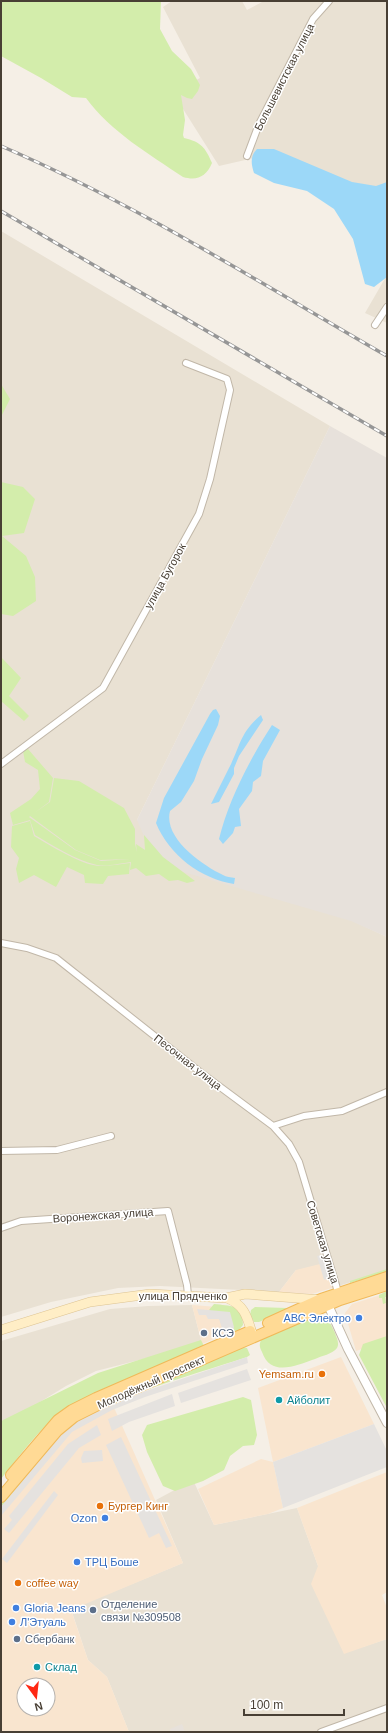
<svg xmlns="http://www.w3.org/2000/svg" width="388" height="1733" viewBox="0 0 388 1733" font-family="Helvetica,sans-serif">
  <rect width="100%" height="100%" fill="#f5efe6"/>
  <path fill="#e9e1d3" d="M172,1h70l5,9 17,-9h123v184l-21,7 -91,-39 -56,13 -46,-73 27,-15 -37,-71z
    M1,231l329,195 -193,394 250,117v334l-52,16 -39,-17 -17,22 -119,-6 -42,2 -67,14 -50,15z
    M387,275v48l-22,-10z
    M192,1305l10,39 -106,27 -30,15 -65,40v-85l109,-32 38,-3z
    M193,1480l21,45 83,-17 21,58 26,87 43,-14v93h-258l-22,-55 -19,-17 -17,-51 112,-46 -27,-63z"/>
  <path fill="#f9e5cf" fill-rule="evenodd" d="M320,1264h7l8,23 -23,7 -33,-2 17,-22z
    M387,1293v48l-31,10 -11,-38 7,-9z
    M192,1305l39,3 3,7v16l-32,13z
    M341,1357l33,67 -101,38 10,46 -15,6 -54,11 -16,-36 63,-30 12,3 -15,-74z
    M112,1403l71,160 -112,47 17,50 19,17 22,55h-128v-228l68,-79zM24,1685h24v24h-24z
    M387,1472v120l-5,3 5,13v31l-43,15 -33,-70 7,-18 -21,-58z"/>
  <path fill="#e7e1db" d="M330,426l57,32v479l-36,-16 -195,-57 -19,-44z
    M182,1724l3,8h-14l-1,-3z"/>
  <path fill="#d3edab" d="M1,1h160l-1,28 12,22 19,18 9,16 -2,6 -6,8 -5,-1 -6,-3 4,25 -2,15 1,3c17,4 21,9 28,25 -6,14 -15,18 -29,14 -34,-23 -72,-45 -97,-79l-14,-1 -31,-19 -40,-22z
    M1,384l9,15 -9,18z
    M1,482l22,5 12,12 -11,34 -22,3 24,20 9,21 1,24 -23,15 -12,-2z
    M1,657l20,21 -12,18 20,20 -5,5 -23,-20z
    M28,749l25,29 -4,24 -20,15 46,33 26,11 30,-2 -31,1 -24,-10 -46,-34 20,-14 4,-24 25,3 45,27 11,21v15l2,8 -1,-8 9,6 -1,-15 19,22 32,24 -8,2 -9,-3 -9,1 -10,-7 -13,2 -10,-8 -6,2 1,-8c-10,1 -24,5 -34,3 -22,-5 -43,-19 -62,-30l-5,-15 -17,5 -3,-12 21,-14 9,-10 -2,-19 -13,-8 -2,-11z
    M30,821l4,15c15,9 48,29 65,30 10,0 21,-2 31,-3l-1,11 -21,2 -5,8 -18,-1 -1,-8 -17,-8 -11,20 -22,-12 -15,8 -3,-14 3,-11 -8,-11 1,-21z
    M387,1269v3l-37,11v-2z
    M387,1291v6h-2l1,6 -3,1 -1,-6h-3v-3z
    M214,1304c16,2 29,0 29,21l-6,7 -6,2 2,-3 -24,-21z
    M255,1307l32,1 -1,2 -27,12h-5l-4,-7 1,-5z
    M320,1314c9,4 11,11 15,19 1,4 5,10 2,15 -4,6 -16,8 -22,11 -18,6 -44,19 -53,-7 -3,-6 -3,-8 0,-14l52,-23z
    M387,1336v72l-28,-53 4,-11z
    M201,1340l3,6 -122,53c-37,20 -55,48 -81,80v-57l2,-2 95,-47z
    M242,1347l5,1 3,7 -3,2c-60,20 -125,36 -179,70l-67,80v-5l54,-65 28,-21z
    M243,1397l8,3 6,35 -3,10 -11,1 -13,10 -6,14 -21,11 -28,10 -12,-5 -16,-34 -5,-17 5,-10z"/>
  <path fill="#e5e2df" d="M323,1255l6,23 -5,2 -7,-24z
    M197,1309l33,3 4,15 -1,4 -9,3 -5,-15h-11l-2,-4h-7z
    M247,1357l1,6 -103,34 -33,13 -40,22 -71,84v-9l50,-61 17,-19 13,-8 62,-27z
    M247,1369l4,11 -70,23 -3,-10z
    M172,1394l3,12 -46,16 -17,9 -4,-12z
    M374,1424l13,27v16l-104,41 -10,-46z
    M97,1425l4,10 -22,13 -70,85 -5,-4 8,-9 -3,-4 59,-72z
    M121,1437l51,109 -6,2 -7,-15 -10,5 -43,-93z
    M102,1450l1,11 -21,2 -1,-5 3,-7z
    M54,1491l4,4 -51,68 -5,-4z"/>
  <path fill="#9cd8f8" d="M257,149h17l78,33 24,4 11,-4v95l-13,10 -9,-3 -12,-45 -19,-30 -27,-18 -33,-8 -20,-10c-3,-9 -4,-17 3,-24z
    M216,709l4,7 -2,9 -16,34 -8,22 -13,21 -11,9c-7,27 32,54 53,64 3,2 8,2 12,3l-1,6c-33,-5 -65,-29 -78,-61l8,-25 46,-84 3,-4z
    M261,715l2,5 -24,36 -5,12v6l-15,28 -8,2c6,-12 12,-24 18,-36 12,-23 10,-34 32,-53z
    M272,725l8,5 -17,31 -2,15 -8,6 -1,9 -13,18 2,17 -6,1 -2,6 -10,11 -4,-5c10,-40 31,-80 53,-114z"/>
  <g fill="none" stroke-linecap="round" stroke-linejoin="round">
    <defs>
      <path id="minor" d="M247,156l12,-32 54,-105 16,-18
        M375,325l12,-18
        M1,764l102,-76 96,-174 11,-35 20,-89 -3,-11 -41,-16
        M1,943l26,5 29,10 144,114 73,54 31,-10 38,-5 45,-19
        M273,1126l16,18 10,18 37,123 2,8 -2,2
        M1,1151l56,-1 54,-14
        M1,1228l20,-7 147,-10 19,74 1,10
        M321,1732l66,-24"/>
      <path id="tertiary" d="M328,1305l20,44 39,74"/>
      <path id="secondary" d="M227,1298c19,8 20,20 26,38
        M1,1330l89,-28 60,-8 76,4 19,-4 77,6"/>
      <path id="primary" d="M268,1323l53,-24 66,-22
        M11,1475l47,-55 14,-10 24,-12 154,-67
        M1,1497l56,-66 17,-14 30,-15 236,-102 47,-15"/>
    </defs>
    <use href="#minor" stroke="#c1b7a8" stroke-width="8"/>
    <use href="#tertiary" stroke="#c1b7a8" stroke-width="10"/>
    <use href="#secondary" stroke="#ddc493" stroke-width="10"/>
    <use href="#primary" stroke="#f0b959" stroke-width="12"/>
    <use href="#minor" stroke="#fff" stroke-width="6"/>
    <use href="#tertiary" stroke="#fff" stroke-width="8"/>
    <use href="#secondary" stroke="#ffeec6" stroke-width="9"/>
    <use href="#primary" stroke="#ffda95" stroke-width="10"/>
    <defs>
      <path id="rail" d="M1,146c135,58 259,137 386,210
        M1,211l386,225"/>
    </defs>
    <use href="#rail" stroke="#969696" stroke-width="3.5"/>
    <use href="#rail" stroke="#fff" stroke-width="2" stroke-dasharray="6" stroke-linecap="butt"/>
  </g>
  <g fill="#3f7fe0" stroke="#fff" stroke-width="1.5">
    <circle cx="359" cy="1318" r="4"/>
    <circle cx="105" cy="1518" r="4"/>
    <circle cx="77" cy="1562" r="4"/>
    <circle cx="16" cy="1608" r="4"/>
    <circle cx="12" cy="1622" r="4"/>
  </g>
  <g fill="#5c6f8a" stroke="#fff" stroke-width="1.5">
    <circle cx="204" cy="1333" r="4"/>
    <circle cx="93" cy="1610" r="4"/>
    <circle cx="17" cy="1639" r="4"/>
  </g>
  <g fill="#e8710a" stroke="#fff" stroke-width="1.5">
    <circle cx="322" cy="1374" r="4"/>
    <circle cx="100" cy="1506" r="4"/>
    <circle cx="18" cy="1583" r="4"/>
  </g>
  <g fill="#0f9aa8" stroke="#fff" stroke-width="1.5">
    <circle cx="279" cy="1400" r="4"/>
    <circle cx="37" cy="1667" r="4"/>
  </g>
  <g text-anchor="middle" stroke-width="3" stroke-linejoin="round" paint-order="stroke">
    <g font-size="11" fill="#483f34" stroke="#fff">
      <text transform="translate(284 77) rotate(-63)" y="4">Большевистская улица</text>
      <text transform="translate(165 576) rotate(-61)" y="4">улица Бугорок</text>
      <text transform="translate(188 1062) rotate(38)" y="4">Песочная улица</text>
      <text transform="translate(103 1215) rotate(-4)" y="4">Воронежская улица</text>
      <text transform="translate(323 1242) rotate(73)" y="4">Советская улица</text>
      <text x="183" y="1300">улица Прядченко</text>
      <text transform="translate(151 1382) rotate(-24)" y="4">Молодёжный проспект</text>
    </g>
    <g font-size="11" fill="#366cbe" stroke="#fff" text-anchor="start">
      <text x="351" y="1322" text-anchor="end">АВС Электро</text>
      <text x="97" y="1522" text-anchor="end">Ozon</text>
      <text x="85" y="1566">ТРЦ Боше</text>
      <text x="24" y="1612">Gloria Jeans</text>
      <text x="20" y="1626">Л'Этуаль</text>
    </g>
    <g font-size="11" fill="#4e5e75" stroke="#fff" text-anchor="start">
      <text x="212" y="1337">КСЭ</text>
      <text x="101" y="1608">Отделение<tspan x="101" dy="13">связи №309508</tspan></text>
      <text x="25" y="1643">Сбербанк</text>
    </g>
    <g font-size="11" fill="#c56008" stroke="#fff" text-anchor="start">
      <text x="314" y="1378" text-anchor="end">Yemsam.ru</text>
      <text x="108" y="1510">Бургер Кинг</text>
      <text x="26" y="1587">coffee way</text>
    </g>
    <g font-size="11" fill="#0d838f" stroke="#fff" text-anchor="start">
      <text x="287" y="1404">Айболит</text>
      <text x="45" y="1671">Склад</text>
    </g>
  </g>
  <rect width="388" height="1733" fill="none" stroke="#483f34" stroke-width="4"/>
  <g transform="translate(36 1697) rotate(165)"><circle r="19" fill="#ffffff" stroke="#b6b2ae"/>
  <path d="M0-3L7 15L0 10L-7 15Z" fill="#ff2813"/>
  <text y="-6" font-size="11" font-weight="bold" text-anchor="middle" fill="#483f34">N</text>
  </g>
  <path d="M244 1709v6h100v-6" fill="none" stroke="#483f34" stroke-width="2"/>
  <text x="250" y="1709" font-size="12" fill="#483f34" stroke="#ffffff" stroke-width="3" paint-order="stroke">100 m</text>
</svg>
